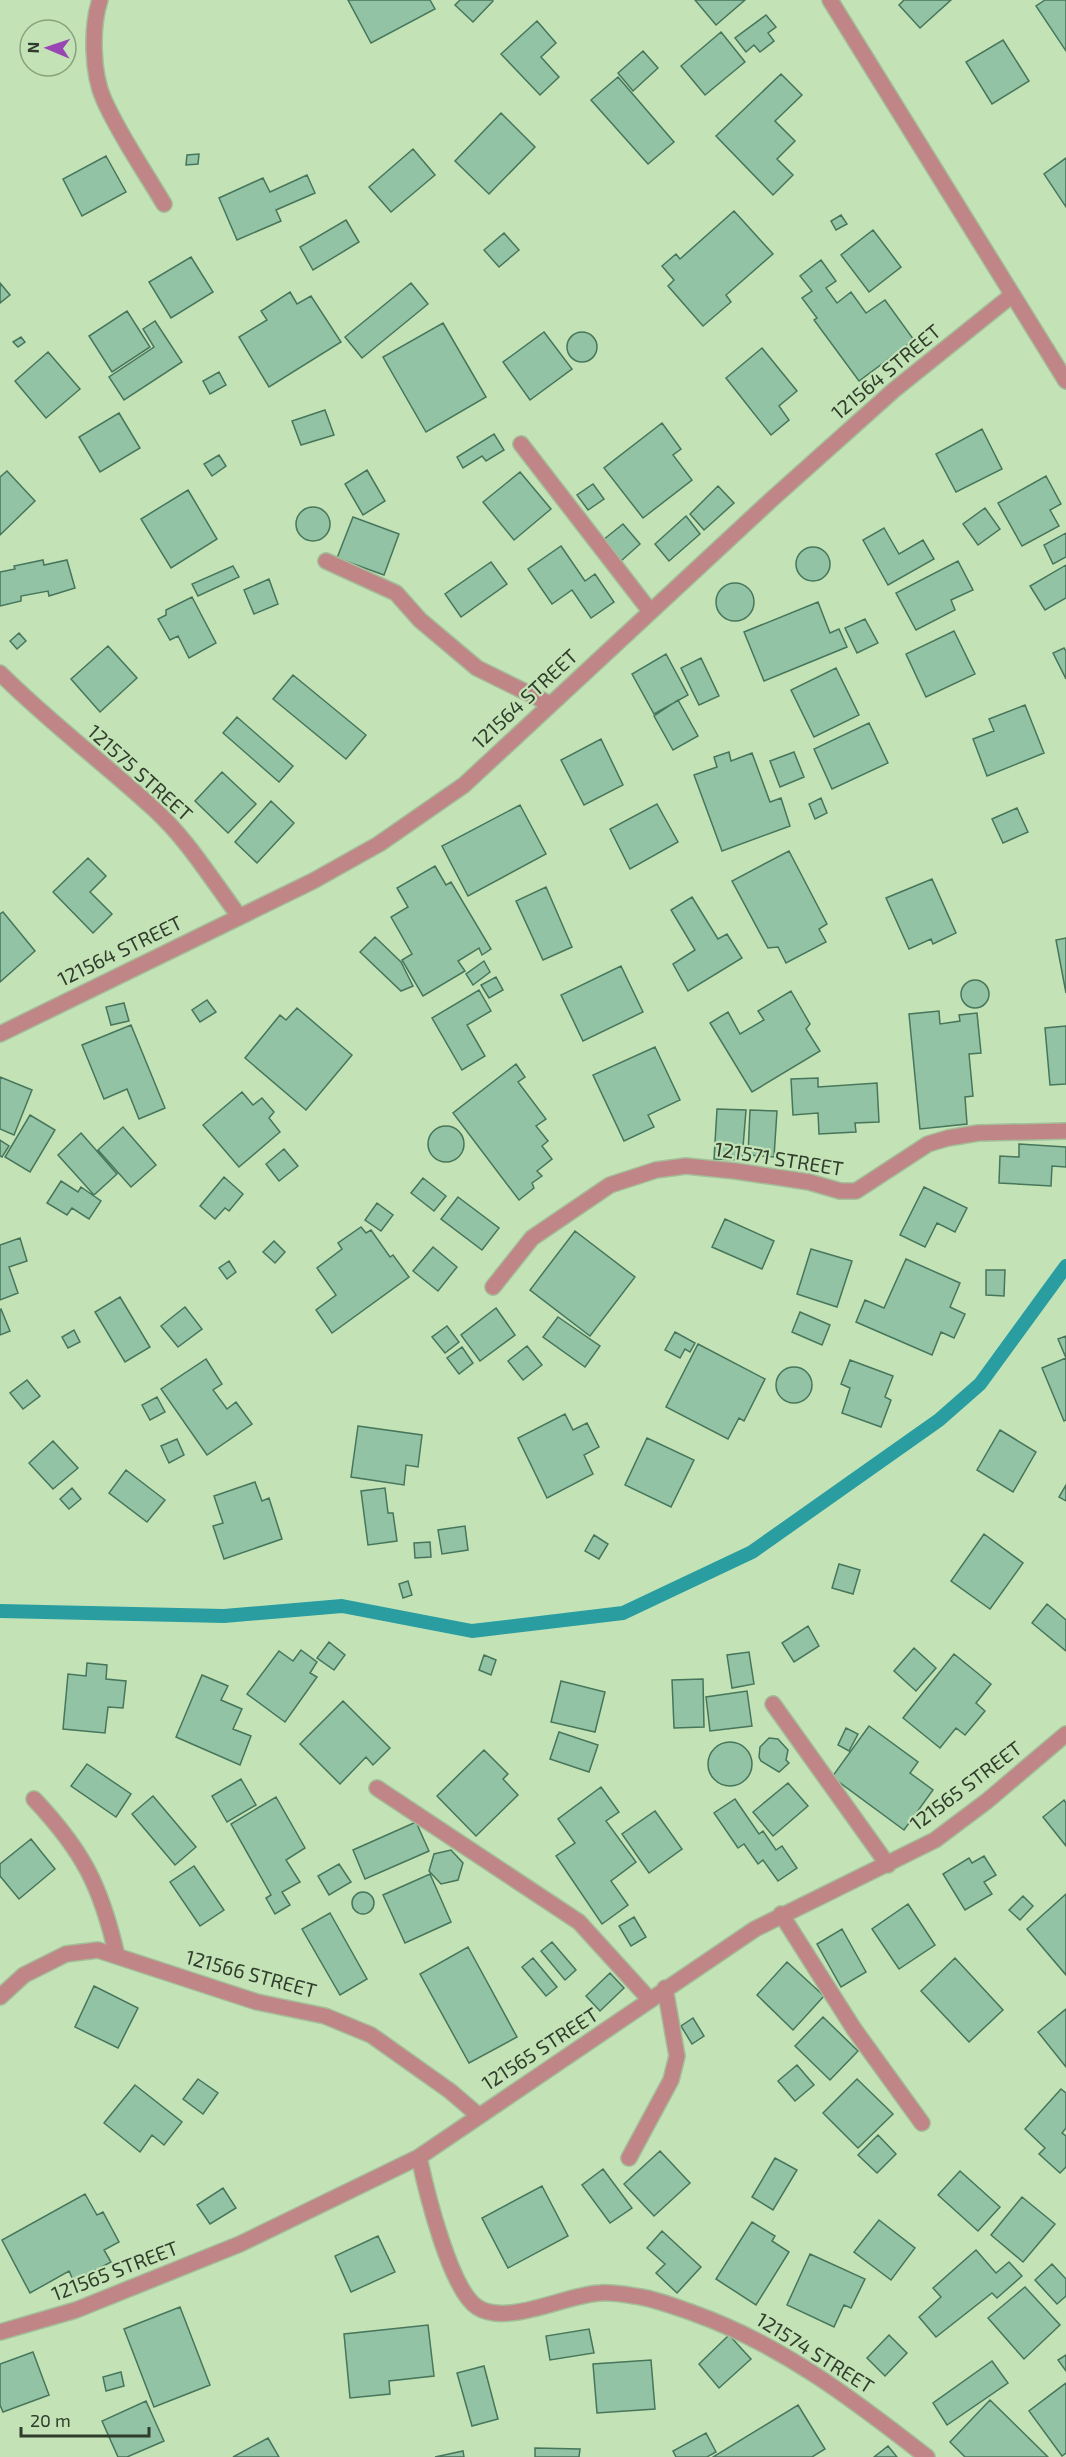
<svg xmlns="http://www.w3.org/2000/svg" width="1066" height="2457" viewBox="0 0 1066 2457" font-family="'Exo 2',sans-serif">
  <rect width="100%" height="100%" fill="#c3e3b7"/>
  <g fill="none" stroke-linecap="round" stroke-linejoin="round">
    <path stroke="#299da0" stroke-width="14" d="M0,1611l224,5 118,-10 130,25 151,-18 129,-61 187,-132 41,-36 86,-118"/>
  </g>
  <path fill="#91c3a4" stroke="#47765b" stroke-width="1.5" d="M348,0h82l5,9 -64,34z
    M460,0h32l1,1 -20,21 -18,-17z
    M695,0h50l-29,25z
    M904,0h47l-31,28 -21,-23z
    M1045,0h21v51l-30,-45z
    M766,15l10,12 -8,6 6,8 -14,11 -6,-7 -8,7 -11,-14z
    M537,21l19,22 -15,14 18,20 -19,18 -39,-41z
    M721,32l24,30 -40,33 -24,-29z
    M1003,40l26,41 -37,23 -26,-42z
    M643,51l15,17 -25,23 -15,-18z
    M781,74l21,21 -27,26 20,20 -18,18 16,16 -20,20 -57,-59z
    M618,77l56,65 -26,22 -57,-64z
    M501,113l34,34 -46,47 -34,-33z
    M413,149l22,26 -44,37 -22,-25z
    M199,154l-1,10 -12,1 1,-10z
    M106,156l20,36 -44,24 -19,-37z
    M1066,158v49l-22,-33z
    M307,175l8,18 -39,17 5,11 -44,19 -18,-42 44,-20 7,14z
    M734,211l39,43 -47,41 5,7 -28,24 -35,-40 6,-6 -12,-14 14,-12 4,5z
    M841,215l6,9 -11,6 -5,-9z
    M346,220l13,22 -46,28 -13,-23z
    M873,230l28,37 -32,25 -28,-37z
    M504,233l15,17 -20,17 -15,-17z
    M191,257l22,35 -42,26 -22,-36z
    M821,260l15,21 -10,7 11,15 14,-11 15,21 19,-13 29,40 -55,41 -45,-61 3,-2 -15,-20 10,-7 -12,-15z
    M0,283l10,12 -10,8z
    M411,283l17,21 -66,54 -17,-21z
    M290,292l7,12 14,-8 30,46 -72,45 -30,-50 28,-17 -6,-9z
    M127,311l23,36 -38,25 -23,-36z
    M155,321l27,41 -58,38 -15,-23 45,-30 -11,-18z
    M443,323l43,74 -60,35 -43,-75z
    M567 347a15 15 0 1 1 30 0a15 15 0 1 1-30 0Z
    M544,332l28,37 -42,31 -27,-38z
    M21,337l4,5 -7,5 -5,-5z
    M762,348l35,43 -18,15 10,14 -18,15 -45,-57z
    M48,352l32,37 -34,29 -31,-37z
    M219,372l7,13 -16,9 -7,-13z
    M325,410l9,25 -33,10 -9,-24z
    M119,413l21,35 -40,24 -21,-35z
    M662,423l19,26 -8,6 19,25 -49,38 -39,-50z
    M982,429l20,40 -46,23 -20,-38z
    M494,434l10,16 -18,11 -4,-5 -19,12 -6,-11z
    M219,455l7,11 -14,10 -8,-12z
    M367,470l18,31 -22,14 -18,-31z
    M7,471l28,30 -35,34v-58z
    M520,472l31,37 -37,31 -31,-38z
    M1046,476l15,28 -11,6 9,16 -37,20 -24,-43z
    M593,484l11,15 -16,11 -11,-15z
    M718,486l16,17 -30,27 -14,-16z
    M188,490l29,49 -46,29 -30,-49z
    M296 524a17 17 0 1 1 34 0a17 17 0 1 1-34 0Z
    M985,508l15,21 -22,16 -15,-21z
    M686,516l14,18 -31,27 -14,-17z
    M353,517l46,17 -15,41 -47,-17z
    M623,524l17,20 -19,17 -18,-21z
    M884,528l15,26 24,-14 11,19 -46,26 -25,-45z
    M1066,533v24l-13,7 -9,-19z
    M561,546l24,35 10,-7 19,28 -23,16 -19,-28 -20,14 -24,-35z
    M796 564a17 17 0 1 1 34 0a17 17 0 1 1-34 0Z
    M43,560l1,5 23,-5 8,28 -26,8 -1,-5 -27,5v5l-21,5v-34l15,-3 -1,-3z
    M958,561l15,29 -22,10 4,10 -39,20 -20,-37z
    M491,562l16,22 -46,33 -16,-23z
    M1066,565v33l-21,12 -15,-24z
    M233,566l6,11 -41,19 -6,-12z
    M269,579l9,25 -24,10 -10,-24z
    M716 602a19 19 0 1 1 38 0a19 19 0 1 1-38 0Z
    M192,597l24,46 -27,15 -11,-22 -8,4 -12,-21 8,-4v-5z
    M818,602l12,31 9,-4 8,18 -83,34 -20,-49z
    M865,619l13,24 -21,10 -12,-25z
    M954,631l21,43 -49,23 -20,-43z
    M19,633l7,8 -9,8 -7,-8z
    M108,646l29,32 -37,34 -29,-33z
    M1064,648l2,3v28l-13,-26z
    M666,654l22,41 -34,19 -22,-40z
    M701,658l18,38 -20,9 -18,-37z
    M836,668l23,47 -45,22 -23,-47z
    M293,675l73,60 -20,24 -73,-60z
    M678,700l20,36 -25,14 -19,-34z
    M1025,705l19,48 -57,23 -14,-37 21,-8 -5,-12z
    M237,717l56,49 -14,16 -56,-49z
    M869,723l19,40 -56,26 -18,-40z
    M601,739l22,46 -39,20 -23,-45z
    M729,752l2,9 21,-8 18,49 11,-4 9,28 -68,25 -28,-76 23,-8 -3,-10z
    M794,752l10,25 -24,10 -10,-26z
    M222,772l34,32 -28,29 -33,-32z
    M821,798l6,15 -12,6 -6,-15z
    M271,801l23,22 -37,40 -22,-21z
    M657,804l21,38 -48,27 -20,-40z
    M520,805l26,49 -78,42 -26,-50z
    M1017,808l11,24 -25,11 -11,-24z
    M789,851l38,73 -8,5 7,13 -40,21 -8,-16 -10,1 -36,-67z
    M88,858l18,18 -16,16 22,22 -19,19 -40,-41z
    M435,866l11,19 5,-3 40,67 -9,6 -3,-7 -21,13 7,10 -42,25 -21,-36 10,-6 -21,-37 17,-10 -11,-19z
    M932,879l24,54 -23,11 -2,-5 -22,10 -23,-51z
    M546,887l26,60 -29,13 -27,-59z
    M692,897l26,42 9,-5 15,24 -54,33 -15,-27 22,-14 -24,-40z
    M3,912l32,39 -35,31v-68z
    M375,937l26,25 12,24 -12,5 -41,-39z
    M1066,938v55l-10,-53z
    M484,961l6,11 -17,13 -7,-11z
    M621,966l22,46 -60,29 -22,-46z
    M496,977l7,13 -14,8 -8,-13z
    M961 994a14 14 0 1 1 28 0a14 14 0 1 1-28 0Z
    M479,990l12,21 -24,14 18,31 -23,14 -30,-52z
    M791,991l19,33 -4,5 14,22 -68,41 -42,-69 18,-11 12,22 24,-14 -6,-9z
    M207,1000l9,12 -16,10 -8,-12z
    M124,1003l5,18 -18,4 -5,-18z
    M297,1008l55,47 -46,55 -61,-52 35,-43 6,5z
    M939,1011l1,13 20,-3 -1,-6 18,-2 4,40 -12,1 4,42 -8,1 2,27 -47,5 -11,-115z
    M131,1025l34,83 -26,11 -12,-30 -23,10 -22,-54z
    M1066,1026v58l-16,1 -5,-57z
    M655,1047l25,53 -32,15 6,12 -30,14 -31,-66z
    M516,1064l9,13 -7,5 28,37 -10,7 12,15 -6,5 10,13 -15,12 5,5 -10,7 2,5 -15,12 -66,-87z
    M0,1077l32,13 -18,45 -14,-6z
    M818,1078v9l59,-4 2,39 -24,1 1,9 -37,2 -1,-21 -25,2 -2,-36z
    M242,1092l11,13 9,-7 12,14 -5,6 11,14 -41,35 -36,-42z
    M717,1109l29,1 -4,50 -28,-1z
    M750,1110l27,1 -3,46 -26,-2z
    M30,1115l25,15 -25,42 -25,-15z
    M428 1144a18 18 0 1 1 36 0a18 18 0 1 1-36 0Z
    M123,1127l33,38 -25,22 -33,-37z
    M81,1133l36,41 -23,21 -36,-40z
    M0,1140l9,6 -7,11 -2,-1z
    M1019,1144l47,3v20l-14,-1 -1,20 -52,-3 1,-27 19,1z
    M284,1149l14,17 -19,15 -13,-17z
    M224,1177l19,17 -14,17 -4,-3 -10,11 -15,-13z
    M423,1178l23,18 -12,15 -23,-18z
    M61,1181l17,11 3,-5 20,14 -12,18 -17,-11 -5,7 -20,-12z
    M924,1187l43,21 -12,24 -18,-9 -12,24 -25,-12z
    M458,1197l41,31 -17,22 -41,-31z
    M377,1203l16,12 -12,16 -16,-11z
    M725,1219l49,22 -12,28 -50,-22z
    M361,1227l5,6 5,-3 19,27 3,-2 16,22 -77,56 -16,-23 20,-15 -19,-27 25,-19 -4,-6z
    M575,1231l60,46 -45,59 -60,-46z
    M20,1238l7,23 -18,6 9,26 -18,7v-55z
    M274,1241l11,11 -10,11 -12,-11z
    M433,1247l24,20 -19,24 -25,-20z
    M811,1249l41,12 -15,46 -40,-13z
    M906,1259l54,24 -10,24 15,7 -11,24 -13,-6 -9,23 -76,-33 9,-22 19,8z
    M229,1261l7,11 -9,7 -8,-11z
    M986,1270h19l-1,26 -18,-1z
    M120,1297l30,50 -25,15 -30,-50z
    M185,1307l17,22 -24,18 -17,-21z
    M496,1308l19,27 -35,26 -19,-26z
    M1,1309l9,22 -10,4v-25z
    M800,1312l30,13 -8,20 -30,-13z
    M558,1317l42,29 -15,21 -42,-30z
    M447,1326l12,16 -14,11 -13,-16z
    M74,1330l6,12 -12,6 -6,-11z
    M675,1332l20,11 -5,9 -5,-3 -5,9 -15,-8z
    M1066,1336v84l-2,1 -22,-53 24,-10 -8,-19z
    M698,1344l67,35 -21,42 -5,-3 -11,21 -62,-32z
    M527,1346l15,19 -19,15 -15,-19z
    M462,1347l11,16 -14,11 -12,-16z
    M206,1359l16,25 -9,6 14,19 9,-7 16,22 -45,31 -46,-66z
    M850,1360l43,16 -8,21 6,3 -10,27 -39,-14 8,-25 -9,-4z
    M776 1385a18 18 0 1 1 36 0a18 18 0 1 1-36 0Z
    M27,1380l13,16 -17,13 -13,-16z
    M157,1397l8,15 -15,8 -8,-15z
    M565,1414l8,16 14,-7 12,24 -15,8 9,19 -46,24 -29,-60z
    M358,1426l64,9 -4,32 -12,-2 -2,20 -53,-8z
    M1000,1430l36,22 -23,40 -36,-22z
    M647,1438l47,22 -23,47 -46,-22z
    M177,1439l7,16 -15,8 -8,-17z
    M53,1441l25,27 -25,21 -24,-26z
    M126,1470l39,30 -18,22 -38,-29z
    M255,1482l7,19 7,-3 13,41 -58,20 -11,-33 10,-3 -9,-27z
    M1066,1485v16l-7,-4z
    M72,1488l9,11 -12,10 -9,-10z
    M385,1488l3,25h5l4,28 -29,4 -7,-54z
    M465,1526l3,24 -26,4 -4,-24z
    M984,1534l39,29 -33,46 -39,-28z
    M594,1535l14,9 -9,15 -14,-8z
    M430,1542l1,15 -16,1 -1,-15z
    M839,1564l21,6 -7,24 -21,-6z
    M408,1581l4,14 -9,3 -4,-14z
    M1047,1604l19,16v31l-34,-28z
    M808,1626l11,20 -25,16 -12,-19z
    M329,1642l16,13 -11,15 -17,-12z
    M914,1648l22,20 -20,23 -22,-20z
    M301,1650l16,12 -7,11 7,4 -32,45 -38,-28 32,-43 14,10z
    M749,1652l5,32 -22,4 -5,-33z
    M954,1654l37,30 -15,19 9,8 -20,24 -9,-7 -16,20 -37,-30z
    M484,1655l12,5 -5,15 -12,-5z
    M87,1663l20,2 -1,14 20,2 -3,27 -15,-1 -3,26 -42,-4 5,-55 18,2z
    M202,1675l26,11 -7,14 21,9 -9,20 18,7 -11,29 -64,-28z
    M703,1679l1,48 -30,1 -2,-48z
    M561,1681l44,11 -10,40 -44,-10z
    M747,1691l5,35 -42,5 -4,-34z
    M343,1701l47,47 -17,17 -7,-8 -26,27 -40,-40z
    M869,1726l49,36 -8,11 23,17 -29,40 -72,-53z
    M846,1728l12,6 -9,17 -11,-6z
    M559,1732l39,13 -9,27 -39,-13z
    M769,1738l9,1 10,11 -2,10 3,3 -10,9 -18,-11 -2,-4 1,-10z
    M708 1764a22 22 0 1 1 44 0a22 22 0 1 1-44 0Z
    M484,1750l24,24 -5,5 15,16 -42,41 -39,-40z
    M87,1764l44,30 -15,23 -45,-31z
    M241,1779l15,26 -29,17 -15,-26z
    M788,1783l20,23 -35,30 -20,-24z
    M601,1787l18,25 -13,9 30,41 -25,19 17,24 -26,19 -46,-68 19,-13 -17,-24z
    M153,1796l43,51 -21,18 -43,-51z
    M276,1797l29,51 -19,12 14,22 -18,10 8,13 -15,9 -9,-16 5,-3 -40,-71z
    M735,1799l24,35 4,-3 13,19 6,-4 15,22 -19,13 -15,-21 -5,4 -14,-20 -6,4 -24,-35z
    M1064,1800l2,3v43l-23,-29z
    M655,1811l27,38 -33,24 -27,-39z
    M416,1822l13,29 -64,28 -12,-29z
    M31,1839l24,30 -36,30 -19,-23v-12z
    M451,1850l12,13 -5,17 -17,4 -12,-13 5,-17z
    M984,1856l12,19 -12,7 8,12 -27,16 -22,-36 26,-16 3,5z
    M339,1864l12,18 -22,13 -11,-19z
    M194,1866l30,44 -24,16 -30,-44z
    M430,1874l21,48 -46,21 -22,-48z
    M352 1903a11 11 0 1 1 22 0a11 11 0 1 1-22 0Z
    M1066,1894v81l-39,-46z
    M1023,1896l10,10 -13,14 -11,-10z
    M908,1904l27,41 -36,24 -27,-40z
    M330,1913l37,66 -27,16 -38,-66z
    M634,1917l12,20 -15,9 -12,-20z
    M842,1929l24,43 -25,15 -24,-43z
    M552,1942l24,28 -11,10 -24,-29z
    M468,1947l49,90 -48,26 -49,-89z
    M533,1958l24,29 -11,9 -24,-29z
    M955,1958l48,52 -34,32 -48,-51z
    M787,1962l37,34 -31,34 -36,-35z
    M610,1973l14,15 -24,23 -14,-15z
    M94,1986l44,22 -20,40 -43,-21z
    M1066,2009v58l-28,-35z
    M823,2017l35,34 -28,29 -35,-34z
    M693,2018l11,18 -12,8 -11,-18z
    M797,2065l17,20 -19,16 -17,-20z
    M198,2079l20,14 -15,21 -20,-15z
    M857,2079l36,35 -35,34 -35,-35z
    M135,2085l47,37 -18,23 -12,-10 -12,17 -36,-29z
    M1061,2089l5,4v35l-4,5 4,3v31l-6,6 -21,-19 6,-6 -20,-19z
    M878,2135l18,19 -19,19 -19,-18z
    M660,2151l30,32 -36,33 -30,-32z
    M775,2158l22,12 -24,40 -21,-13z
    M603,2169l29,39 -22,15 -28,-38z
    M960,2171l40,36 -22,24 -40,-36z
    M542,2186l26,50 -60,32 -26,-50z
    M223,2188l13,20 -26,16 -13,-19z
    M85,2194l12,21 6,-3 16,30 -15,8 7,12 -37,20 -5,-11 -39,22 -28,-53z
    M1022,2197l33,27 -32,38 -32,-27z
    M879,2220l36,28 -24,32 -37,-28z
    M752,2222l23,14 -3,5 17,11 -33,53 -40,-26z
    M662,2231l39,36 -24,26 -21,-20 9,-9 -18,-16z
    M378,2236l17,36 -44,20 -16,-36z
    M976,2250l20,23 13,-11 13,14 -25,22 -5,-5 -56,44 -17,-20 22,-20 -8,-9z
    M810,2254l55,25 -14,29 -7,-3 -10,22 -47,-22z
    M1052,2264l14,15v17l-9,8 -22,-24z
    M1025,2287l35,38 -36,34 -36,-41z
    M180,2307l30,78 -56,22 -30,-78z
    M428,2325l6,51 -45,5 1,13 -40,4 -6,-64z
    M589,2329l5,24 -44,7 -4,-24z
    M729,2335l22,24 -32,29 -20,-24z
    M889,2335l18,18 -22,23 -18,-18z
    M33,2352l16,43 -46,17 -3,-7v-41z
    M1066,2355v16l-8,-11z
    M651,2360l4,49 -58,4 -4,-49z
    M992,2361l16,22 -61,42 -14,-22z
    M484,2366l14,53 -26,7 -15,-53z
    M121,2372l3,14 -18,5 -3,-14z
    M1066,2383v70l-4,3 -33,-45z
    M990,2400l58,57h-83l-15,-15z
    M146,2401l18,40 -37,16h-9l-16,-36z
    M798,2405l27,44 -13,8h-99z
    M706,2433l10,19 -9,5h-31l-3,-6z
    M268,2438l11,19h-46z
    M888,2446l9,11h-23z
    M535,2448l45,1 -1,8h-44z
    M463,2451l1,6h-29z"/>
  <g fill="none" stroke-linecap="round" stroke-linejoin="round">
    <defs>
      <path id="minor" d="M100,0c-9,27 -8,74 4,100 16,36 40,70 60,104
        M830,0l236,381
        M521,444l129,167
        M326,561l70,32 24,27 57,48 73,36
        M0,673c49,49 104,90 154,136 34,31 58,71 85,107
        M0,1034l313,-153 66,-37 85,-59 307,-285 123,-110 117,-94
        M493,1287l39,-49 78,-53 46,-15 30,-4 49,5 74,11 31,9h16l72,-47 20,-6 30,-5 88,-2
        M773,1704l115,161
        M377,1788l202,134 71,78
        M34,1799c49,52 67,87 83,157
        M781,1914l73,115 68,94
        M0,1997l24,-22 42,-21 32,-4 159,52 68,14 46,19 79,56 28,24
        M419,2157c7,33 31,132 58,150 30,20 90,-13 123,-14 13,-1 28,2 41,4 17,3 35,10 52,16 88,31 161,87 234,144
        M629,2158l42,-78 6,-24 -12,-68
        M0,2332l76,-22 164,-66 179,-87 336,-228 180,-89 52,-39 79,-67"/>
    </defs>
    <use href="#minor" stroke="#a3be98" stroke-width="18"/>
    <use href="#minor" stroke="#c08586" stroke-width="15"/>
  </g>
  <g text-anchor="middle" stroke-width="4.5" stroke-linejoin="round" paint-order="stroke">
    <g font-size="20" fill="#313d2c" stroke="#c3e3b7">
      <text transform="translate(886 372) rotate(-40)" y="7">121564 STREET</text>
      <text transform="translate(525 699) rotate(-43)" y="7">121564 STREET</text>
      <text transform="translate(140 773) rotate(42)" y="7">121575 STREET</text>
      <text transform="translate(120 951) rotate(-26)" y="7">121564 STREET</text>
      <text transform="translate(779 1159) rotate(9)" y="7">121571 STREET</text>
      <text transform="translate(966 1786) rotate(-37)" y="7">121565 STREET</text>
      <text transform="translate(251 1974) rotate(15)" y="7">121566 STREET</text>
      <text transform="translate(540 2049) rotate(-33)" y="7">121565 STREET</text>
      <text transform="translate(115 2271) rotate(-21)" y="7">121565 STREET</text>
      <text transform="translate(815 2353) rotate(32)" y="7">121574 STREET</text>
    </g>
  </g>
  <g transform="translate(48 48) rotate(272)"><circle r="28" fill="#c3e3b7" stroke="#89a17f" stroke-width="1.5"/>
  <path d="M0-4.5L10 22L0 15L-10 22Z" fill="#9945b4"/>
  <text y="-9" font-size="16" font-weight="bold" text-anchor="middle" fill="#313d2c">N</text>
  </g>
  <path d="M21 2427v9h128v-9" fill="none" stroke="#313d2c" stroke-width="3"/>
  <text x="30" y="2427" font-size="18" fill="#313d2c" stroke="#c3e3b7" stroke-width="4.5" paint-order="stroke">20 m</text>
</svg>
